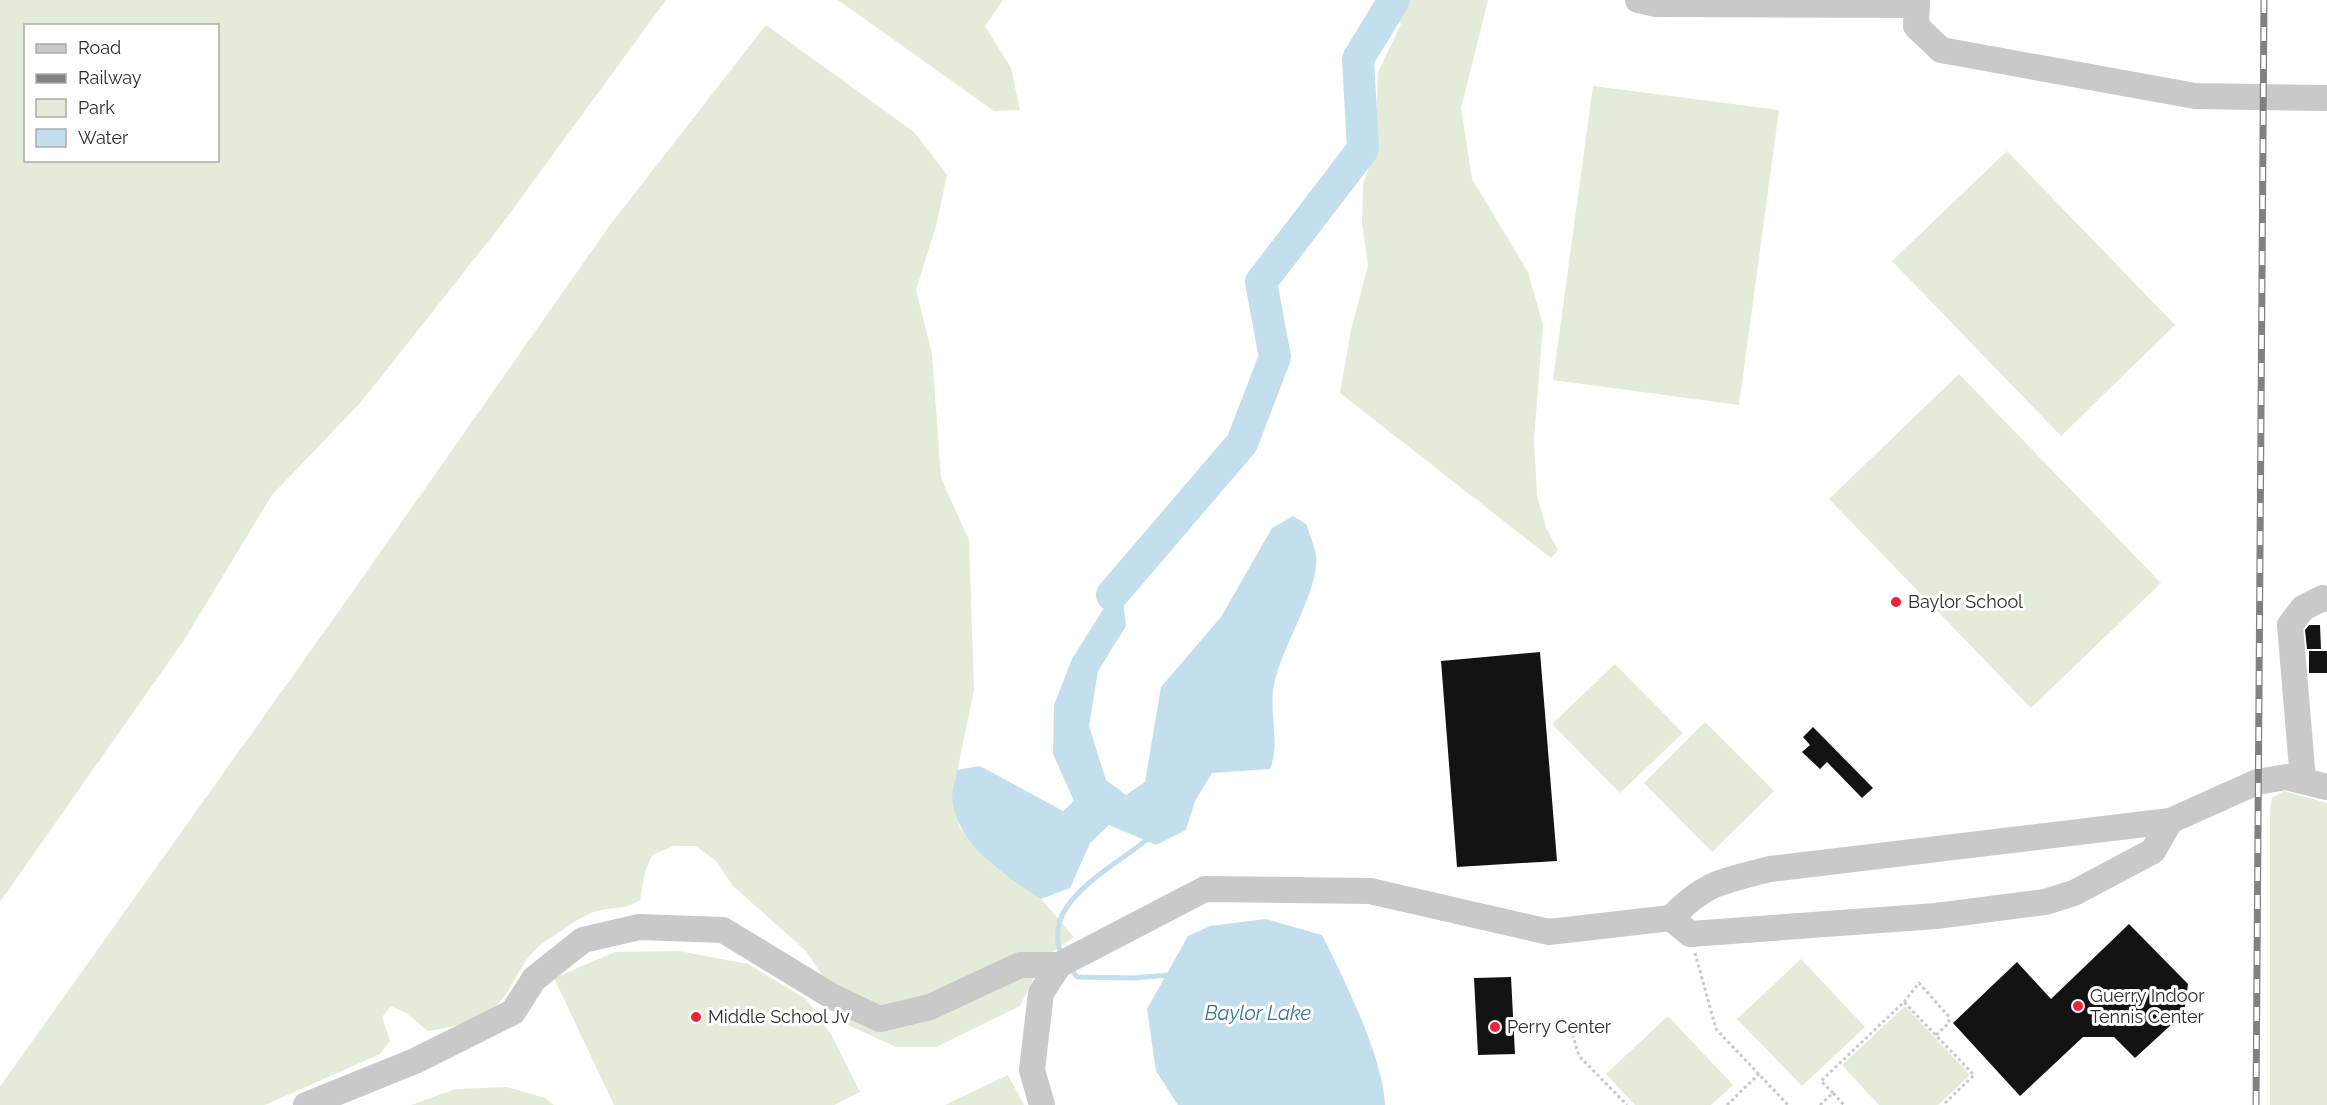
<svg xmlns="http://www.w3.org/2000/svg" width="2327" height="1105" viewBox="0 0 2327 1105" font-family="Raleway,sans-serif">
  <rect width="100%" height="100%" fill="#fff"/>
  <path fill="#e4ebd9" fill-rule="evenodd" d="M0,0h666l-164,224 -141,178 -89,93 -88,145 -184,262zM26,26h192v134h-192z
    M838,0h165l-18,26 26,42 9,42 -26,1z
    M1390,0h98l-27,108 11,71 56,93 15,53 -9,114 3,57 9,31 12,23 -7,8 -211,-165 11,-63 17,-64 -6,-43 1,-39 12,-33 3,-79 23,-48z
    M766,25l148,107 33,43 -11,51 -20,64 16,64 9,124 28,62 5,150 -22,106 8,32 31,36 50,35 33,38 -30,20 -24,49 -84,41h-40l-48,-22 -20,-41 -22,-33 -73,-65 -17,-25 -20,-15h-22l-22,9 -7,17 -5,28c-16,10 -21,6 -38,10 -19,3 -40,21 -56,31 -22,14 -29,39 -44,58 -17,22 -48,28 -74,32l-22,-18 -15,-7 -9,11 8,24 -10,13 -115,51h-265v-18l4,-6 347,-487 259,-369z
    M1593,86l186,24 -40,295 -186,-25z
    M2007,151l168,174 -114,111 -169,-175z
    M1959,374l202,209 -130,125 -202,-209z
    M1615,664l68,69 -63,60 -68,-69z
    M1705,722l69,69 -62,61 -68,-69z
    M2284,791l43,12v302h-57v-294l2,-13z
    M679,951l69,13 58,35 26,37 28,56 -26,13h-220l-60,-127 61,-26z
    M1801,959l64,68 -63,59 -65,-67z
    M1905,1006l65,69 -32,30h-59l-37,-40z
    M1668,1016l65,69 -22,20h-76l-29,-31z
    M1008,1075l16,30h-79z
    M507,1087l38,11 9,7h-143l45,-16z"/>
  <path fill="#c3dfed" d="M1293,516l13,8c3,9 8,20 10,31 5,34 -38,96 -43,136 -3,27 7,52 -3,78l-58,4 -17,28 -9,29 -30,15 -47,-20 -19,18 -20,45 -29,11c-37,-25 -83,-52 -89,-101 0,-9 4,-19 5,-28l23,-4 83,45 11,-10 -21,-47 1,-49 18,-46 40,-64 11,7 3,24 -28,45 -9,55 17,54 20,15 19,-13 16,-95 60,-70 51,-89z
    M1266,919l56,16c21,42 62,124 63,170h-207l-22,-34 -9,-62 41,-73 22,-10z"/>
  <g fill="none" stroke-linecap="round" stroke-linejoin="round">
    <path stroke="#c3dfed" stroke-width="5" d="M1062,955c-25,-54 59,-91 89,-119
      M1070,968l7,9 56,1 37,-3"/>
    <path stroke="#c3dfed" stroke-width="32" d="M1112,595l130,-152 33,-86 -14,-75 102,-133 -5,-90 36,-59"/>
  </g>
  <path fill="#131313" d="M2309,625h11l1,24h-14l-2,-19z
    M2309,651h18v22h-18z
    M1540,652l17,209 -100,6 -16,-206z
    M1813,727l60,61 -11,10 -35,-36 -7,7 -18,-17 8,-7 -7,-8z
    M2129,924l59,60 -4,29 -49,45 -21,-21h-31l-63,59 -67,-73 64,-61 34,37z
    M1511,977l4,77 -37,1 -4,-77z"/>
  <g fill="none" stroke-linecap="round" stroke-linejoin="round">
    <path stroke="#c9c9c9" stroke-width="3" stroke-dasharray="3 3" stroke-linecap="butt" d="M1695,953l21,76 72,76
      M1904,1002l15,-19 30,34v6l-13,12
      M1569,1023l10,33 48,49
      M1833,1093l-12,-12 83,-79 70,73 -31,30
      M1727,1105l32,-31
      M1820,1105l13,-12 11,12"/>
    <path stroke="#c9c9c9" stroke-width="26" d="M1638,0l18,4 261,1
      M1917,0l-1,26 25,24 254,46 132,2
      M2303,780l-13,-155 13,-17 20,-10 4,1
      M1671,918l19,16 246,-18 109,-14 29,-9 79,-42 17,-30
      M306,1105l109,-44 98,-49 21,-33 49,-39 56,-13 84,3 110,67 47,22 50,-12 90,-42h39
      M1042,1105l-10,-35 9,-77 18,-28 146,-76 165,2 179,41 122,-14c35,-37 53,-37 99,-49l400,-48 87,-39 29,-5 41,10"/>
    <defs>
      <path id="rail" d="M2256,1105l8,-1105"/>
    </defs>
    <use href="#rail" stroke="#818181" stroke-width="7"/>
    <use href="#rail" stroke="#fff" stroke-width="4.5" stroke-dasharray="14" stroke-linecap="butt"/>
  </g>
  <g fill="#ef223c" stroke="#fff" stroke-width="2">
    <circle cx="1896" cy="602" r="6"/>
    <circle cx="2078" cy="1006" r="6"/>
    <circle cx="696" cy="1017" r="6"/>
    <circle cx="1495" cy="1027" r="6"/>
  </g>
  <g text-anchor="middle" stroke-width="6" stroke-linejoin="round" paint-order="stroke">
    <g font-size="18" fill="#2c2c2c" stroke="#fff" text-anchor="start">
      <text x="1908" y="608">Baylor School</text>
      <text x="2090" y="1002">Guerry Indoor<tspan x="2090" dy="21">Tennis Center</tspan></text>
      <text x="708" y="1023">Middle School Jv</text>
      <text x="1507" y="1033">Perry Center</text>
    </g>
    <g font-size="20" font-style="italic" fill="#367493" stroke="#fff">
      <text x="1258" y="1020">Baylor Lake</text>
    </g>
  </g>
  <rect x="24" y="24" width="195" height="138" fill="#ffffff" stroke="#ababab" stroke-width="1.5"/>
  <rect x="36" y="44" width="30" height="9" fill="#c9c9c9" stroke="#ababab" stroke-width="1.5"/>
  <text x="78" y="54" font-size="18" fill="#2c2c2c">Road</text>
  <rect x="36" y="74" width="30" height="9" fill="#818181" stroke="#ababab" stroke-width="1.5"/>
  <text x="78" y="84" font-size="18" fill="#2c2c2c">Railway</text>
  <rect x="36" y="99" width="30" height="18" fill="#e4ebd9" stroke="#ababab" stroke-width="1.5"/>
  <text x="78" y="114" font-size="18" fill="#2c2c2c">Park</text>
  <rect x="36" y="129" width="30" height="18" fill="#c3dfed" stroke="#ababab" stroke-width="1.5"/>
  <text x="78" y="144" font-size="18" fill="#2c2c2c">Water</text>
</svg>
